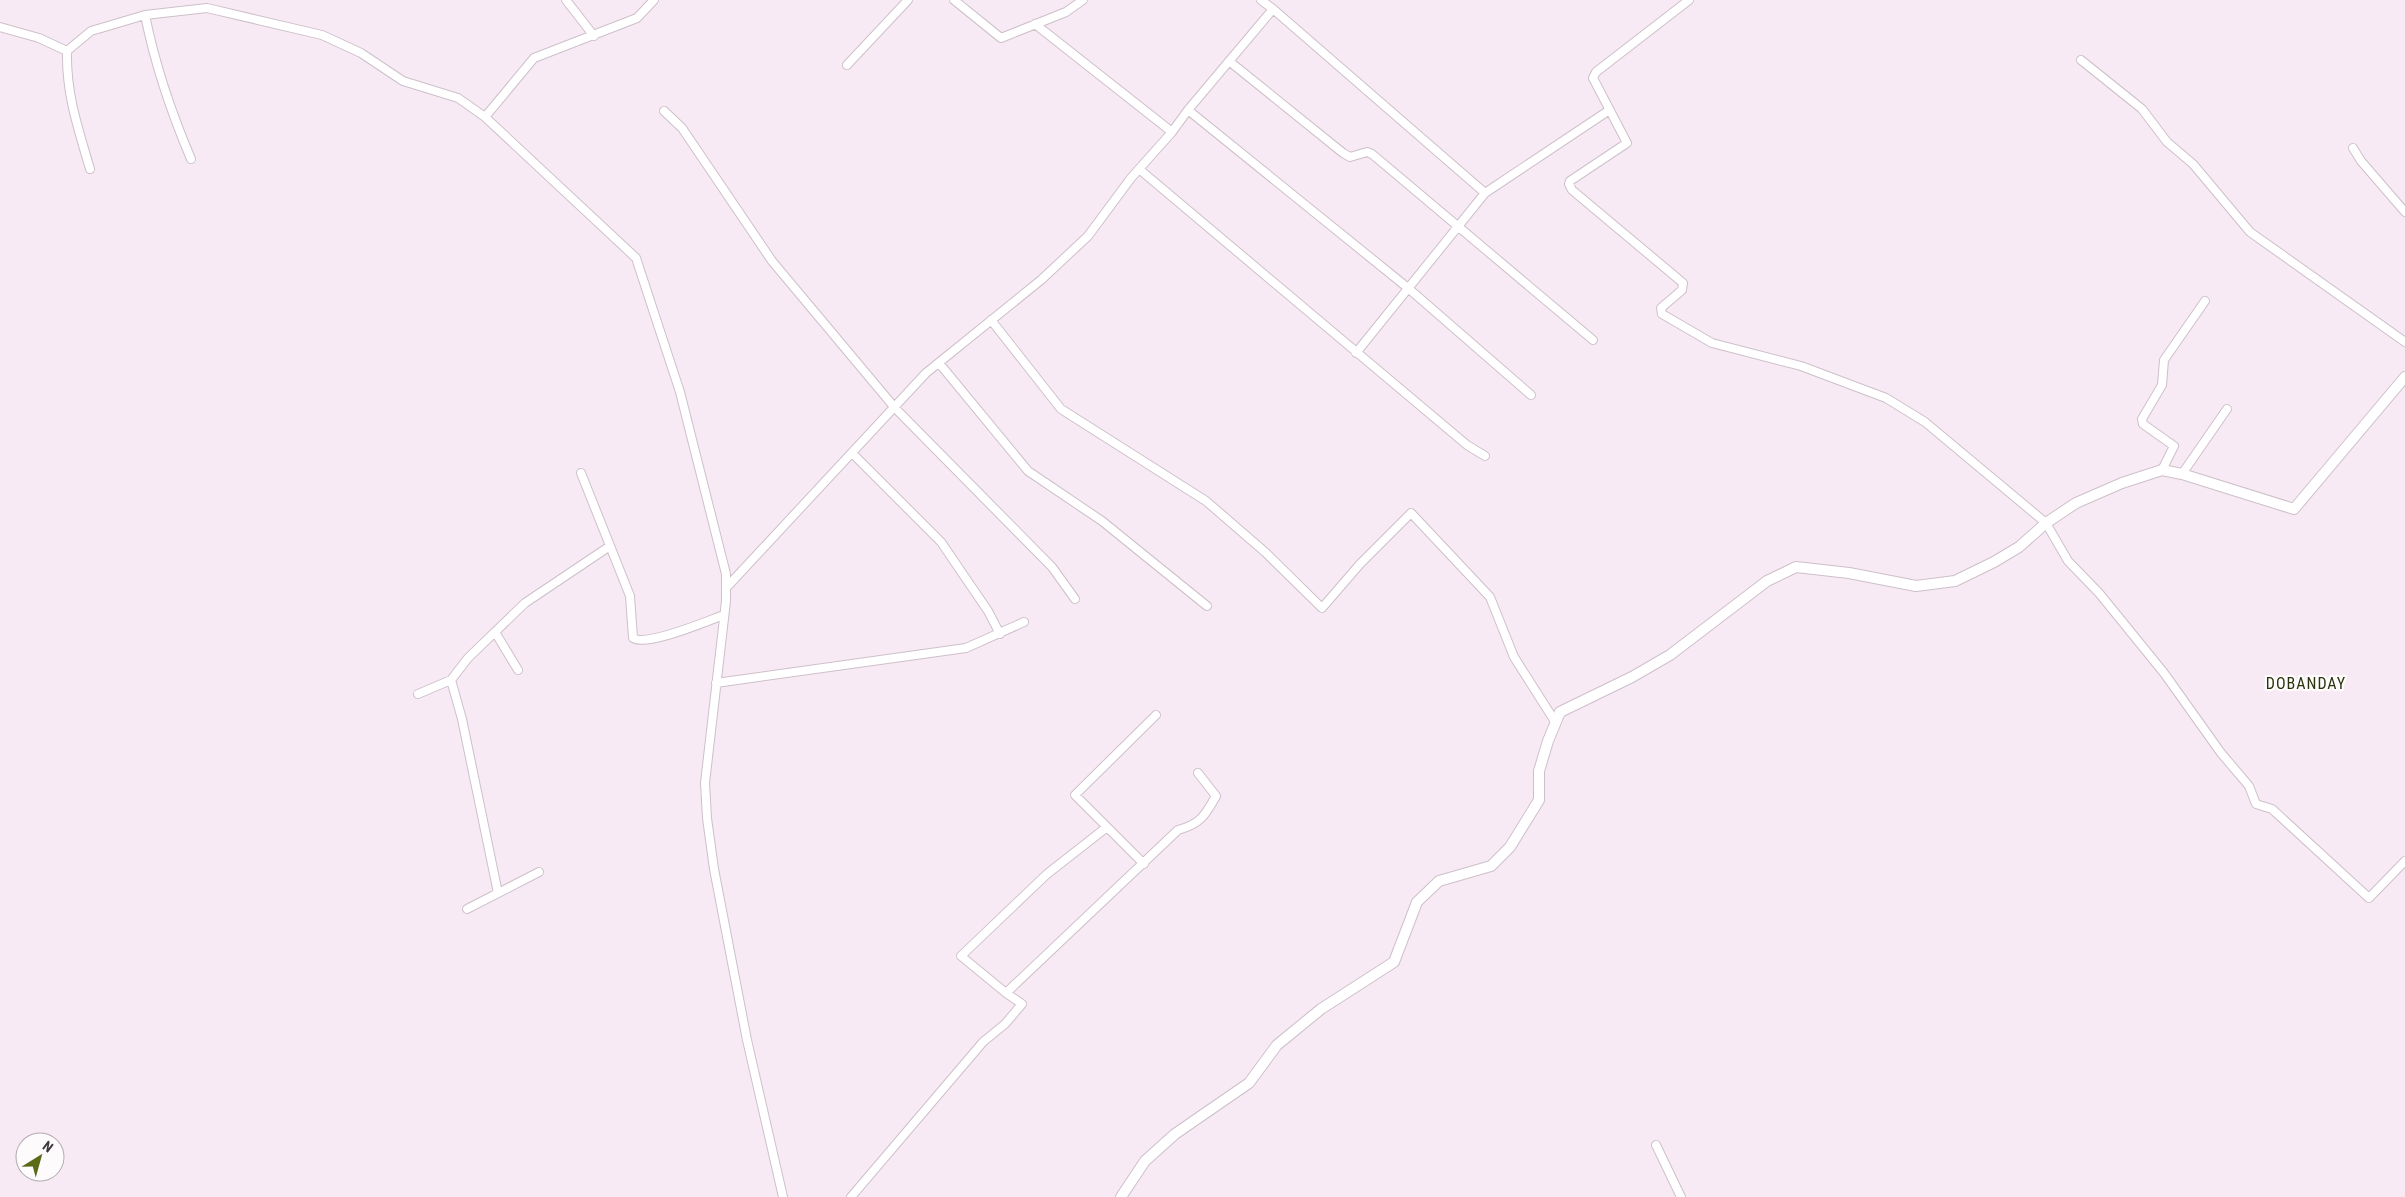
<svg xmlns="http://www.w3.org/2000/svg" width="2405" height="1197" viewBox="0 0 2405 1197" font-family="'Roboto Condensed',sans-serif">
  <rect width="100%" height="100%" fill="#f8eaf4"/>
  <g fill="none" stroke-linecap="round" stroke-linejoin="round">
    <defs>
      <path id="minor" d="M566,0l28,36
        M954,0l47,38 65,-26 17,-12
        M1689,0l-93,72 -3,6 34,65 -57,38 -1,3 3,6 111,93 -1,7 -21,18 1,6 50,29 89,23 85,32 39,24 121,101 22,38 31,32 65,80 57,80 28,33 7,18 16,5 97,89 36,-37
        M1273,9l212,184
        M145,15c10,50 26,97 46,144
        M1035,24l137,108
        M0,27l39,11 28,13 24,-20 54,-16 62,-7 115,27 39,18 42,28 55,17 27,19 151,141 44,134 46,182v27l-21,182 2,35 7,51 33,171 36,157
        M67,51c-1,43 11,77 23,118
        M2081,60l61,49 25,33 26,22 57,68 155,110
        M1229,61l114,92 7,4 17,-5 5,2 221,186
        M847,65l61,-65
        M1188,110l220,178 123,107
        M664,111l18,17 90,133 123,147 157,159 23,32
        M485,117l49,-59 103,-40 17,-18
        M2353,148l8,13 44,51
        M1139,169l328,276 18,11
        M991,320l70,89 145,92 59,51 57,56 38,-44 51,-51 79,84 24,60 42,66
        M1356,353l129,-160 123,-82
        M939,363l89,108 74,50 105,85
        M852,453l89,89 47,69 12,23
        M2162,470l12,-24 -31,-22 -1,-5 20,-34 2,-25 41,-59
        M581,473l49,123 3,42c14,9 74,-17 91,-23
        M2182,474l45,-65
        M726,588l200,-215 115,-93 47,-44 43,-58 41,-46 16,-22 85,-101 -12,-9
        M495,632l23,38
        M451,680l11,39 36,174
        M716,683l250,-35 58,-26
        M418,694l33,-14 17,-22 57,-55 85,-57
        M1144,864l-69,-69 81,-80
        M467,909l72,-37
        M1006,993l172,-163c22,-6 27,-14 38,-34l-18,-23
        M1656,1145l25,52
        M851,1197l132,-155 22,-18 17,-20 -16,-11 -45,-37 86,-82 60,-47"/>
      <path id="tertiary" d="M1121,1197l24,-36 30,-27 74,-51 28,-38 44,-36 73,-47 23,-60 22,-21 52,-15 19,-19 29,-47v-29l9,-30 12,-29 72,-35 38,-22 97,-74 29,-14 53,6 67,13 39,-5 39,-19 25,-15 27,-24 30,-20 46,-20 40,-13 20,4 112,35 111,-132"/>
    </defs>
    <use href="#minor" stroke="#cdc0c9" stroke-width="10"/>
    <use href="#tertiary" stroke="#cdc0c9" stroke-width="12"/>
    <use href="#minor" stroke="#fff" stroke-width="8"/>
    <use href="#tertiary" stroke="#fff" stroke-width="10"/>
  </g>
  <g text-anchor="middle" stroke-width="4.5" stroke-linejoin="round" paint-order="stroke">
    <g font-size="16" letter-spacing="1" fill="#2a330c" stroke="#fefbfd">
      <text x="2306" y="689">DOBANDAY</text>
    </g>
  </g>
  <g transform="translate(40 1157) rotate(37)"><circle r="24" fill="#fefbfd" stroke="#b1adb0"/>
  <path d="M0-4L9 19L0 12L-9 19Z" fill="#5a6b17"/>
  <text y="-8" font-size="14" font-weight="bold" text-anchor="middle" fill="#3e393d">N</text>
  </g>
</svg>
